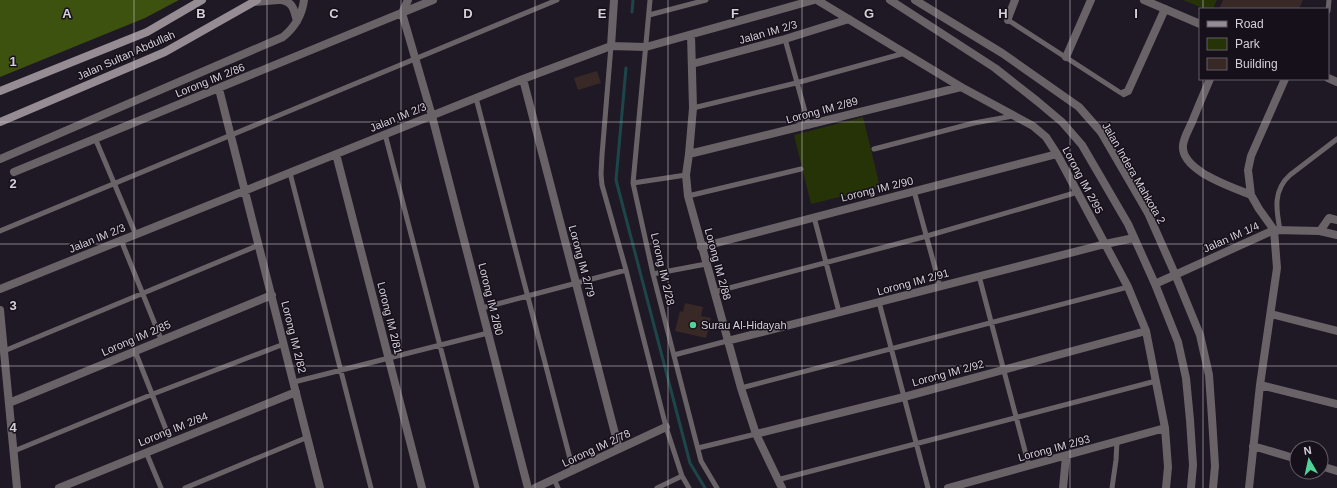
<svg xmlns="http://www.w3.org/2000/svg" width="1337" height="488" viewBox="0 0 1337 488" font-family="Helvetica,sans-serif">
  <rect width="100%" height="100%" fill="#1f1925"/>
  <path fill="#263307" d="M1183,0h34l-4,9h-8z
    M863,117l17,70 -69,17 -17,-69z"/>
  <path fill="#3d520f" d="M0,0h179l-34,18 -145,59z"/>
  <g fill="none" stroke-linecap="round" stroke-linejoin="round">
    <path stroke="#1d464a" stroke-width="3" d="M632,12l1,-12
      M626,68l-10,112 74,283 15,25"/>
  </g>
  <path fill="#392926" d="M1223,0h80l-4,9h-80z
    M597,71l4,12 -23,7 -4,-12z
    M685,303l18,4 -2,9 10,2 -5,20 -31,-7 5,-20 3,1z"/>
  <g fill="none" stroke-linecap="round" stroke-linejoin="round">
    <path stroke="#696368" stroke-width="5" d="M650,0l-17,183 20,91 48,187 16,27
      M1328,11l1,-11
      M649,15l57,-15
      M1008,20l113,73h3
      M785,39l24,87
      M611,46l-9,109 -1,19 1,11 24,85 40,157 16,49 7,12
      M476,98l97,372
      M693,108l103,-25 109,-30
      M385,134l92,354
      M95,138l41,97
      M874,149l100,-26 39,-7
      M290,173l81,315
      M633,183l53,-8
      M914,191l26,95
      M688,196l113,-27
      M814,217l25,95
      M1280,230c-4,-21 -7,-40 10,-55l47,-36
      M0,231l557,-231
      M121,240l40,99
      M653,274l53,-10
      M979,276l50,190
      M714,292l213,-56 151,-44
      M879,302l49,186
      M482,308l144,-38
      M4,351l255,-106
      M135,351l36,91
      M674,355l53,-14
      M294,382l194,-49
      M741,388l387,-101
      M698,448l58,-14
      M14,451l139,-57 131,-50
      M146,452l15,36
      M554,479l4,9
      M777,480l379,-99
      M185,488l123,-51
      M657,488l25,-12
      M1112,488l4,-28 1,-19"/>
    <path stroke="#696368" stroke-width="8" d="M281,0c13,2 13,11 16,21
      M817,0l144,87 72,39 13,11 11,17 71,133 18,44 19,97 3,39 -2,21
      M254,2l24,-2
      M402,13l30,103 96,372
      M402,13l6,-13
      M1008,20v-2l7,-18
      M691,35l2,73 -4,46 -3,21 2,21 53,192 15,46 26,54
      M611,46l3,-46
      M1066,57l25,-57
      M692,64l93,-25 64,-20
      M523,79l96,370
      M1210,79c-6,14 -12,28 -18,43 -3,7 -8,15 -9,23 -3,26 50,42 68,50
      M219,89l101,399
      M1124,93l4,-2 37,-82
      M336,154l86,334
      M689,154l272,-67
      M0,159l283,-122c12,-10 19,-21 21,-37
      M14,172l419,-172
      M1320,231l9,-13 8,2
      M701,247l356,-93
      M0,289l523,-210 88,-33 35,1 168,-47
      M0,310l17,178
      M1271,314l66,17
      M727,341l378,-97 29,-6
      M1260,385l77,19
      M9,403l263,-108
      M756,434l148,-37 242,-66
      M1253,446l44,13
      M1321,466l16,5
      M59,488l237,-96
      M535,488l131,-61
      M948,488l217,-60
      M1063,488l3,-32
      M1249,488l11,-103 17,-117 -3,-38 -15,-21 -8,-14 -3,-25 3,-14 34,-77"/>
    <path stroke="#696368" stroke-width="8" d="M890,0l105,68 42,33 25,21 20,23 46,79 27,60 23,58 8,36 4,42 3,45 -2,23
      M915,0l87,53 77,54 22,25 47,81 27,61 25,61 9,40 3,43 3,48 -2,22
      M1144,0l56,24
      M1328,78l9,4
      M1155,284l119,-54 46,1 17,4"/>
    <path stroke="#968c94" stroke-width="8" d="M0,91l147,-59 55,-32
      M0,122l165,-70 92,-52"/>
  </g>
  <path fill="none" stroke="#d4cfd8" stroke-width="1" stroke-opacity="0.55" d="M134,0v488M267,0v488M401,0v488M535,0v488M668,0v488M802,0v488M936,0v488M1070,0v488M1203,0v9M1203,79v409M0,122h1337M0,244h1337M0,366h1337"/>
  <circle fill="#51d398" stroke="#16101b" stroke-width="1.5" cx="693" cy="325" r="4"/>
  <g text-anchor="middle" stroke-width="3" stroke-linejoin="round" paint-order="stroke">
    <g font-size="11" fill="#d4cfd8" stroke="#16101b">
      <text transform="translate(768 32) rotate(-16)" y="4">Jalan IM 2/3</text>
      <text transform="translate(126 55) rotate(-24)" y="4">Jalan Sultan Abdullah</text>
      <text transform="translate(210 80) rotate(-22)" y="4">Lorong IM 2/86</text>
      <text transform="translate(822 110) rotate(-15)" y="4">Lorong IM 2/89</text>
      <text transform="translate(398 117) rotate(-22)" y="4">Jalan IM 2/3</text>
      <text transform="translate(1134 173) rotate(60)" y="4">Jalan Indera Mahkota 2</text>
      <text transform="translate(1083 180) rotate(62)" y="4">Lorong IM 2/95</text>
      <text transform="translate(877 189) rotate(-14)" y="4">Lorong IM 2/90</text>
      <text transform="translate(1231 237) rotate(-24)" y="4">Jalan IM 1/4</text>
      <text transform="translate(97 238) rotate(-22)" y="4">Jalan IM 2/3</text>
      <text transform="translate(582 261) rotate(75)" y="4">Lorong IM 2/79</text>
      <text transform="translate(718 264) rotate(75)" y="4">Lorong IM 2/88</text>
      <text transform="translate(663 269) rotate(77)" y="4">Lorong IM 2/28</text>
      <text transform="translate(913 282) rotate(-15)" y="4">Lorong IM 2/91</text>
      <text transform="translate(491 299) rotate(76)" y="4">Lorong IM 2/80</text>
      <text transform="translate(390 318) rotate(76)" y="4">Lorong IM 2/81</text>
      <text transform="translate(294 337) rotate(76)" y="4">Lorong IM 2/82</text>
      <text transform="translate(136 338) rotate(-23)" y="4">Lorong IM 2/85</text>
      <text transform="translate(948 373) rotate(-15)" y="4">Lorong IM 2/92</text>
      <text transform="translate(173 429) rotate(-22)" y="4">Lorong IM 2/84</text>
      <text transform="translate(596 448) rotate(-25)" y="4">Lorong IM 2/78</text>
      <text transform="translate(1054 448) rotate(-15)" y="4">Lorong IM 2/93</text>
    </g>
    <g font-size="11" fill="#d4cfd8" stroke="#16101b" text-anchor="start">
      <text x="701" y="329">Surau Al-Hidayah</text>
    </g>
  </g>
  <g font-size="13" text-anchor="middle" font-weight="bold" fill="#d4cfd8" stroke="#16101b" stroke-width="3" stroke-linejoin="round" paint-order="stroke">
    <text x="67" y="18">A</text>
    <text x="201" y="18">B</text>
    <text x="334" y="18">C</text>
    <text x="468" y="18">D</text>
    <text x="602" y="18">E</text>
    <text x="735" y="18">F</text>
    <text x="869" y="18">G</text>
    <text x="1003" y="18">H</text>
    <text x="1136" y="18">I</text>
    <text x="13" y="66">1</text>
    <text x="13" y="188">2</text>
    <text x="13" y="310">3</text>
    <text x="13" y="432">4</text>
  </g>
  <rect x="1199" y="8" width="130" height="72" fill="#16101b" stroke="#625c67"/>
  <rect x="1207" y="21" width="20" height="6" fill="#968c94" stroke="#625c67"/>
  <text x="1235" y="28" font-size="12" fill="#d4cfd8">Road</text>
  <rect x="1207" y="38" width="20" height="12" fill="#263307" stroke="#625c67"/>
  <text x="1235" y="48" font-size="12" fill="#d4cfd8">Park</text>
  <rect x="1207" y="58" width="20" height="12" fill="#392926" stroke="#625c67"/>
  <text x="1235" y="68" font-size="12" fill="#d4cfd8">Building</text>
  <g transform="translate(1309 460) rotate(351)"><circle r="19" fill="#16101b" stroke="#625c67"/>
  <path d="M0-3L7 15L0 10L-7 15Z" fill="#51d398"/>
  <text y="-6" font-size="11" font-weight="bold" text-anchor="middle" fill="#d4cfd8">N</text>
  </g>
</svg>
